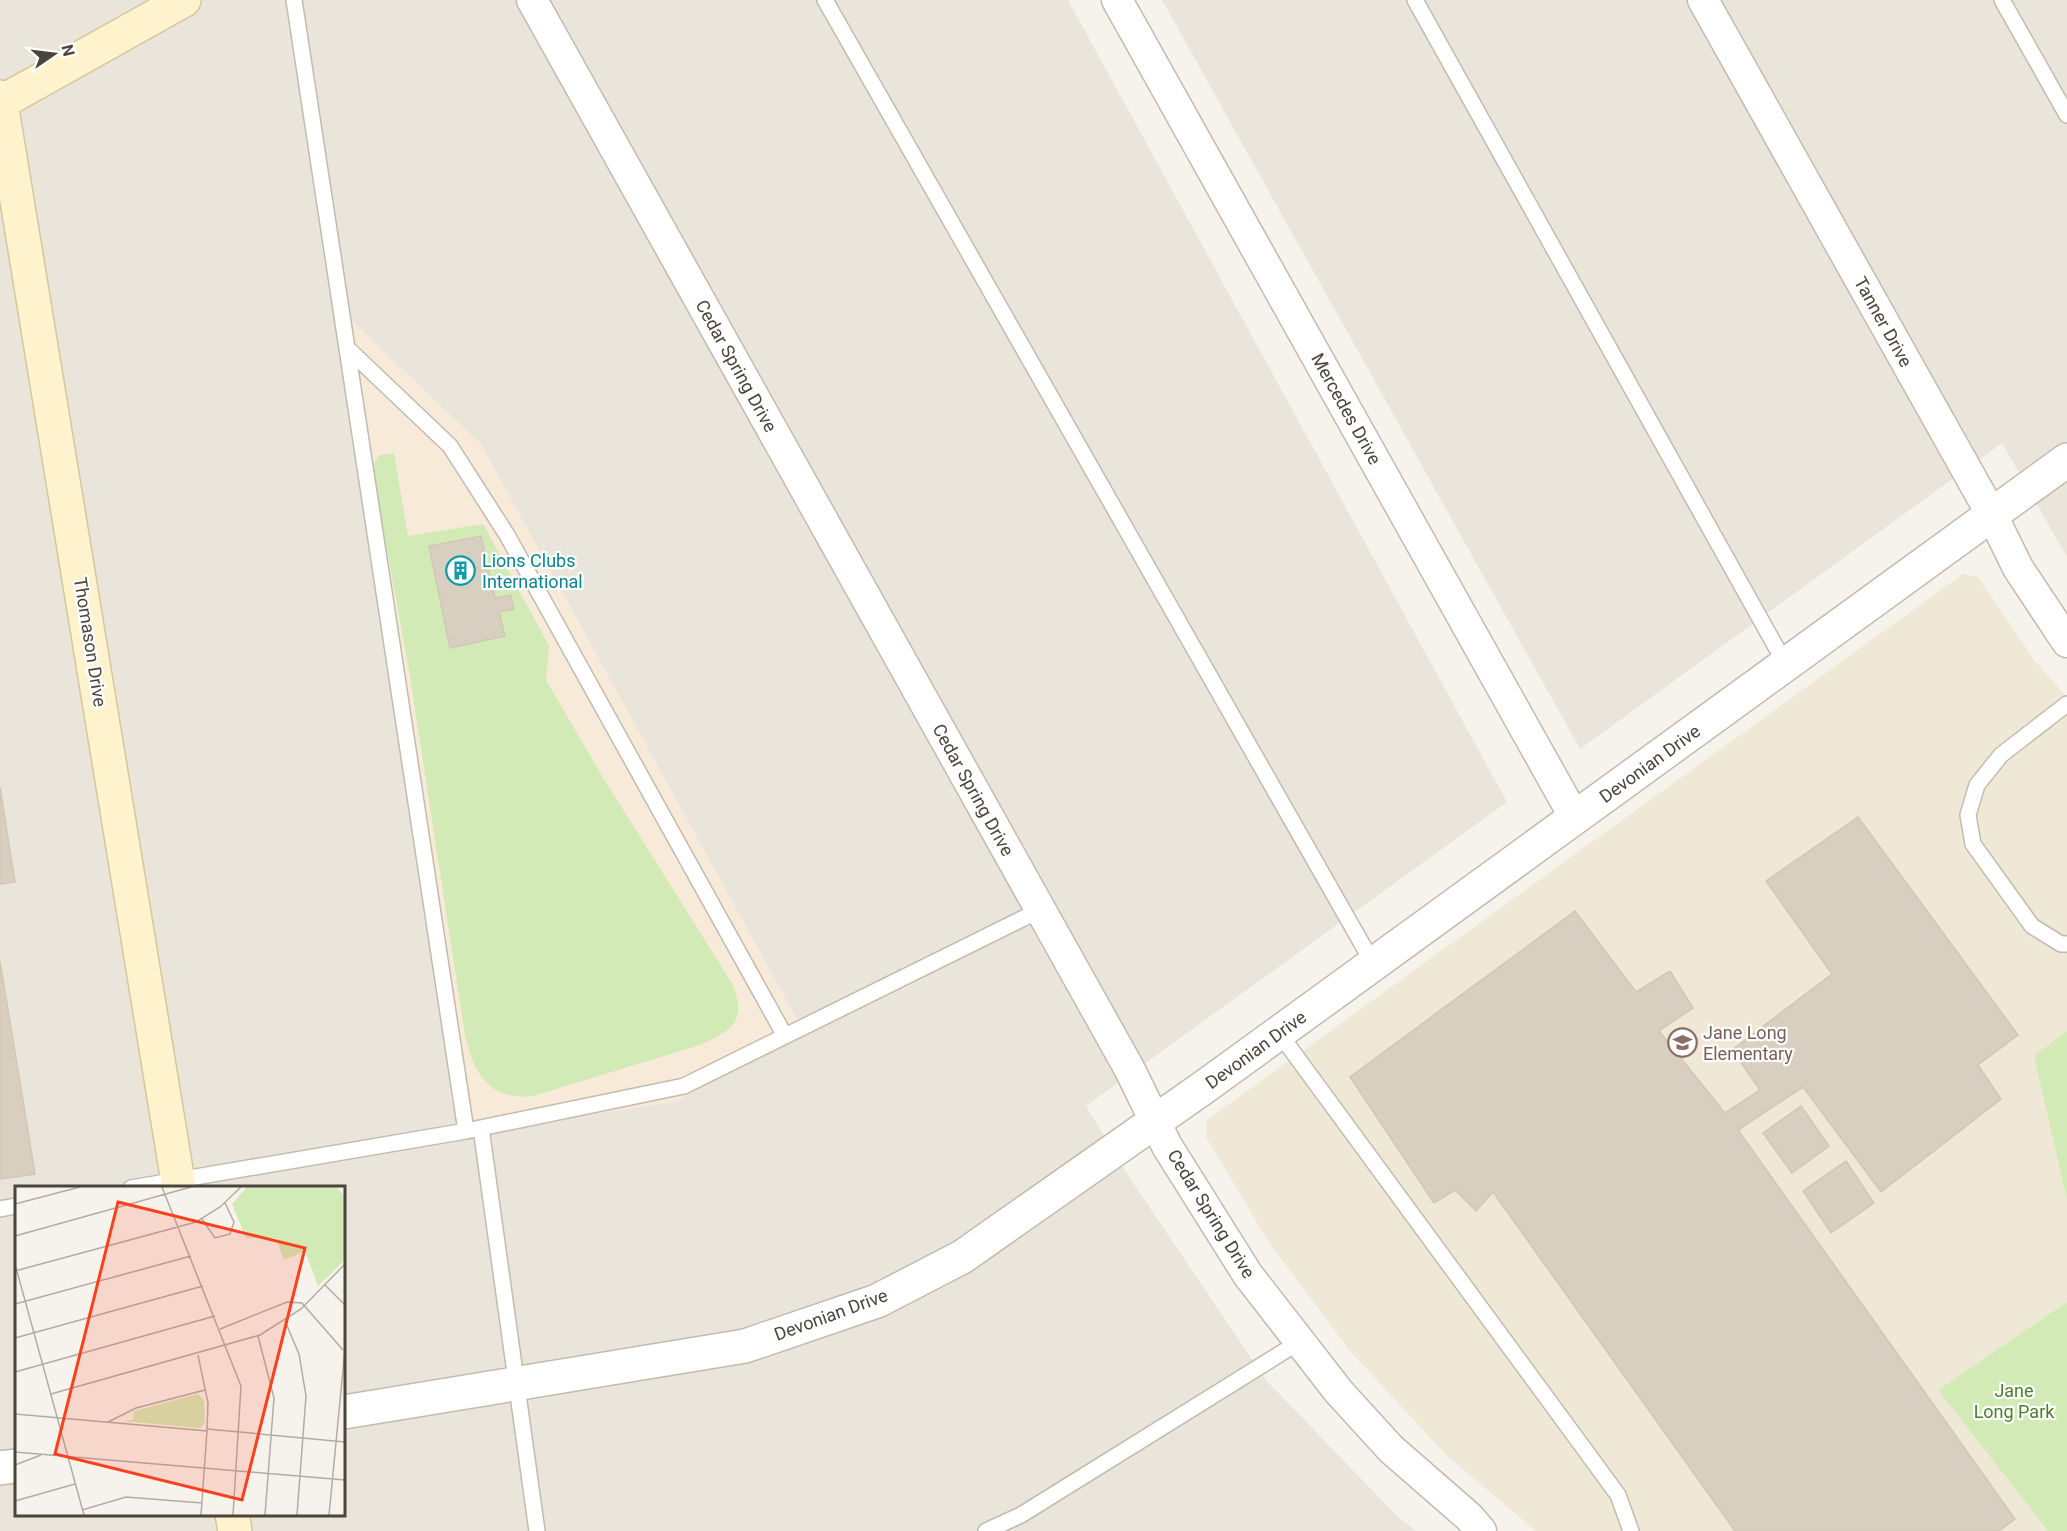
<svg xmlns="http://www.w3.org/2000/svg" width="2067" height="1531" viewBox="0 0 2067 1531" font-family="Roboto,sans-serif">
  <rect width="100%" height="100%" fill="#f6f3ec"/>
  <path fill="#eae5da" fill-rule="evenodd" d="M0,0h1068l439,802 -421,304 47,77 133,197 130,135 20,16h-1416zM16,1188h328v326h-328z
    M1162,0h905v557l-65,-114 -422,306z"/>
  <path fill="#f7ead8" d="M342,311l139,133 322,586 -128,72 -204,30z"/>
  <path fill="#efe8d6" d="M1963,574l15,3 57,84 32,36v334l-33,25 33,145v101l-129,88 110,141h-512l-88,-74 -99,-107 -81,-109 -62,-104 1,-17z"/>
  <path fill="#d2eab5" d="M394,453l14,83 75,-12 66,122 -3,34 56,96 131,209c14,37 -1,45 -33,60l-167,51c-44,5 -59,-23 -68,-61l-57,-371 -35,-190v-10l7,-9z
    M2067,1031v170l-33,-145z
    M2067,1302v229h-19l-110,-141z"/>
  <path fill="#d8cfc1" stroke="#d3c7b4" stroke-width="1.5" d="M481,536l14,62 16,-3 3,14 -15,3 6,24 -55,12 -21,-102z
    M0,787l15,95 -15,2z
    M1858,817l160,218 -40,30 23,34 -120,93 -78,-105 -65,43 277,389 -16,12h-264l-242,-339 -17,19 -21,-21 -21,13 -84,-126 225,-166 61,81 34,-21 23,37 -34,23 66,82 35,-23 -28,-40 100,-76 -66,-93z
    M0,961l35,213 -35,5z
    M1801,1106l28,40 -37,27 -29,-40z
    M1846,1161l28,42 -43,30 -28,-42z"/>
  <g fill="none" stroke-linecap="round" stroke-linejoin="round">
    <defs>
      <path id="service" d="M825,0l549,965
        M1415,0l371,665
        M2002,0l65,115
        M347,348l103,98 57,89 278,501
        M2067,704l-66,51 -24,30 -9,30 5,29 59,82 29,18h6
        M1279,1033l339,462 13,36
        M481,1128l56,403
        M466,1131l218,-45 356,-176
        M131,1188l335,-57 -172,-1131
        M0,1209l16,-3
        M986,1531l35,-16 278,-173"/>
      <path id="minor" d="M532,0l598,1070 37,76 81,129 91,117 52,57 78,68 12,14
        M1117,0l458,818
        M1703,0l289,515 26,53 49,74"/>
      <path id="tertiary" d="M344,1412l401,-66 132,-45 85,-44 245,-172 860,-625
        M0,1468l16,-2"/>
      <path id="secondary" d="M0,97l179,1091
        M0,103l184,-103
        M232,1514l3,17"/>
    </defs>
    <use href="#service" stroke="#c2bbae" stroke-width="18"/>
    <use href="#minor" stroke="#c2bbae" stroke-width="33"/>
    <use href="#tertiary" stroke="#c2bbae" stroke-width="36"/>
    <use href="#secondary" stroke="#d6c79b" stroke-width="36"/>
    <use href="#service" stroke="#fff" stroke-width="15"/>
    <use href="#minor" stroke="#fff" stroke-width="30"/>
    <use href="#tertiary" stroke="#fff" stroke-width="33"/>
    <use href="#secondary" stroke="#fff3cd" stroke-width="33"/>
  </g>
  <defs>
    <symbol id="building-ring" viewBox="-11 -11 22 22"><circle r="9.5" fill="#fff" stroke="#0f9aa8" stroke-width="1.5"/><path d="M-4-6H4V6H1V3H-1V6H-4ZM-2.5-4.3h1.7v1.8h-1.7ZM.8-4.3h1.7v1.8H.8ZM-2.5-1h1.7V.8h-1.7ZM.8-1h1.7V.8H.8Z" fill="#0f9aa8"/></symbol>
    <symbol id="school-ring" viewBox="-11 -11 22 22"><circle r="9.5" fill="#fff" stroke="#8d6e63" stroke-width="1.5"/><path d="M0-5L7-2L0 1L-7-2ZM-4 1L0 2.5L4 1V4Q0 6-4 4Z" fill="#8d6e63"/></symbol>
  </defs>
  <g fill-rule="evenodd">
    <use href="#building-ring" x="444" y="554" width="33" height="33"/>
    <use href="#school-ring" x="1666" y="1026" width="33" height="33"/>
  </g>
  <g text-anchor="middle" stroke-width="4.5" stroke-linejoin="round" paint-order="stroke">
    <g font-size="18" fill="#4b4439" stroke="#fff">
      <text transform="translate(1883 322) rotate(61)" y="6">Tanner Drive</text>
      <text transform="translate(736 366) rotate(61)" y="6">Cedar Spring Drive</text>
      <text transform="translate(1346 409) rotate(61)" y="6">Mercedes Drive</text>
      <text transform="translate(90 642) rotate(81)" y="6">Thomason Drive</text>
      <text transform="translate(1650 764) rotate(-36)" y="6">Devonian Drive</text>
      <text transform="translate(973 790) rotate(61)" y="6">Cedar Spring Drive</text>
      <text transform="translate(1256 1050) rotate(-36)" y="6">Devonian Drive</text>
      <text transform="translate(1211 1214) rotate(58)" y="6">Cedar Spring Drive</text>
      <text transform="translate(831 1315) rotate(-20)" y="6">Devonian Drive</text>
    </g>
    <g font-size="18" fill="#0d838f" stroke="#fff" text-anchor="start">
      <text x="482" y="567">Lions Clubs<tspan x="482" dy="21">International</tspan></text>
    </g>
    <g font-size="18" fill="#785e54" stroke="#fff" text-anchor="start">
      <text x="1703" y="1039">Jane Long<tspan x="1703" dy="21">Elementary</tspan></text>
    </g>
    <g font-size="18" fill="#4a7f2a" stroke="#fff">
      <text x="2014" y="1397">Jane<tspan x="2014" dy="21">Long Park</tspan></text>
    </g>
  </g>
  <g transform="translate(15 1186)">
    <rect width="330" height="330" fill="#f6f3ec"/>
    <path d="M232,1h89l9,9v64l-27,26 -13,-35 -21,9 -8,-22h-30l-14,-34zM183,208l6,6 1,22 -5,6 -78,-7 11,-1 1,-9z" fill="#d2eab5"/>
    <path fill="none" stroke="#b2ada4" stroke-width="1.5" d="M147,1l79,199 -8,129M0,18l65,-17M187,33l13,19 15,-4 4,-12 -9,-19M0,50l176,-49M0,78l69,251M0,85l181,-49 24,-15 21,-20M310,99l20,20M0,118l176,-48M270,135l14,33 7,42 -9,119M205,143l67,-27 15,1 41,47M243,150l16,62 -9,117M0,152l188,-52M183,169l10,48 -1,28M0,186l200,-56M36,208l209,-59 41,-26 44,-45M0,228l192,17 -6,84M93,236l28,-14 69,-18M192,243l138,13M0,266l330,28M0,279l26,-10M0,315l60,-17M67,324l44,-13 76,6M314,329l16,-166"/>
    <path fill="#fc3f1d" fill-opacity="0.15" stroke="#fc3f1d" stroke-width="3" d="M103,16l187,46 -63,252 -187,-46z"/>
    <rect width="330" height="330" fill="none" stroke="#4b4439" stroke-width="3"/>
  </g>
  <g transform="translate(54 54) rotate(76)" stroke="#ffffff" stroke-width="4.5" paint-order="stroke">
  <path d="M0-4.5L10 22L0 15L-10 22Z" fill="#4b4439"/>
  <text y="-9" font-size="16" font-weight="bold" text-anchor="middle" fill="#4b4439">N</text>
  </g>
</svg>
